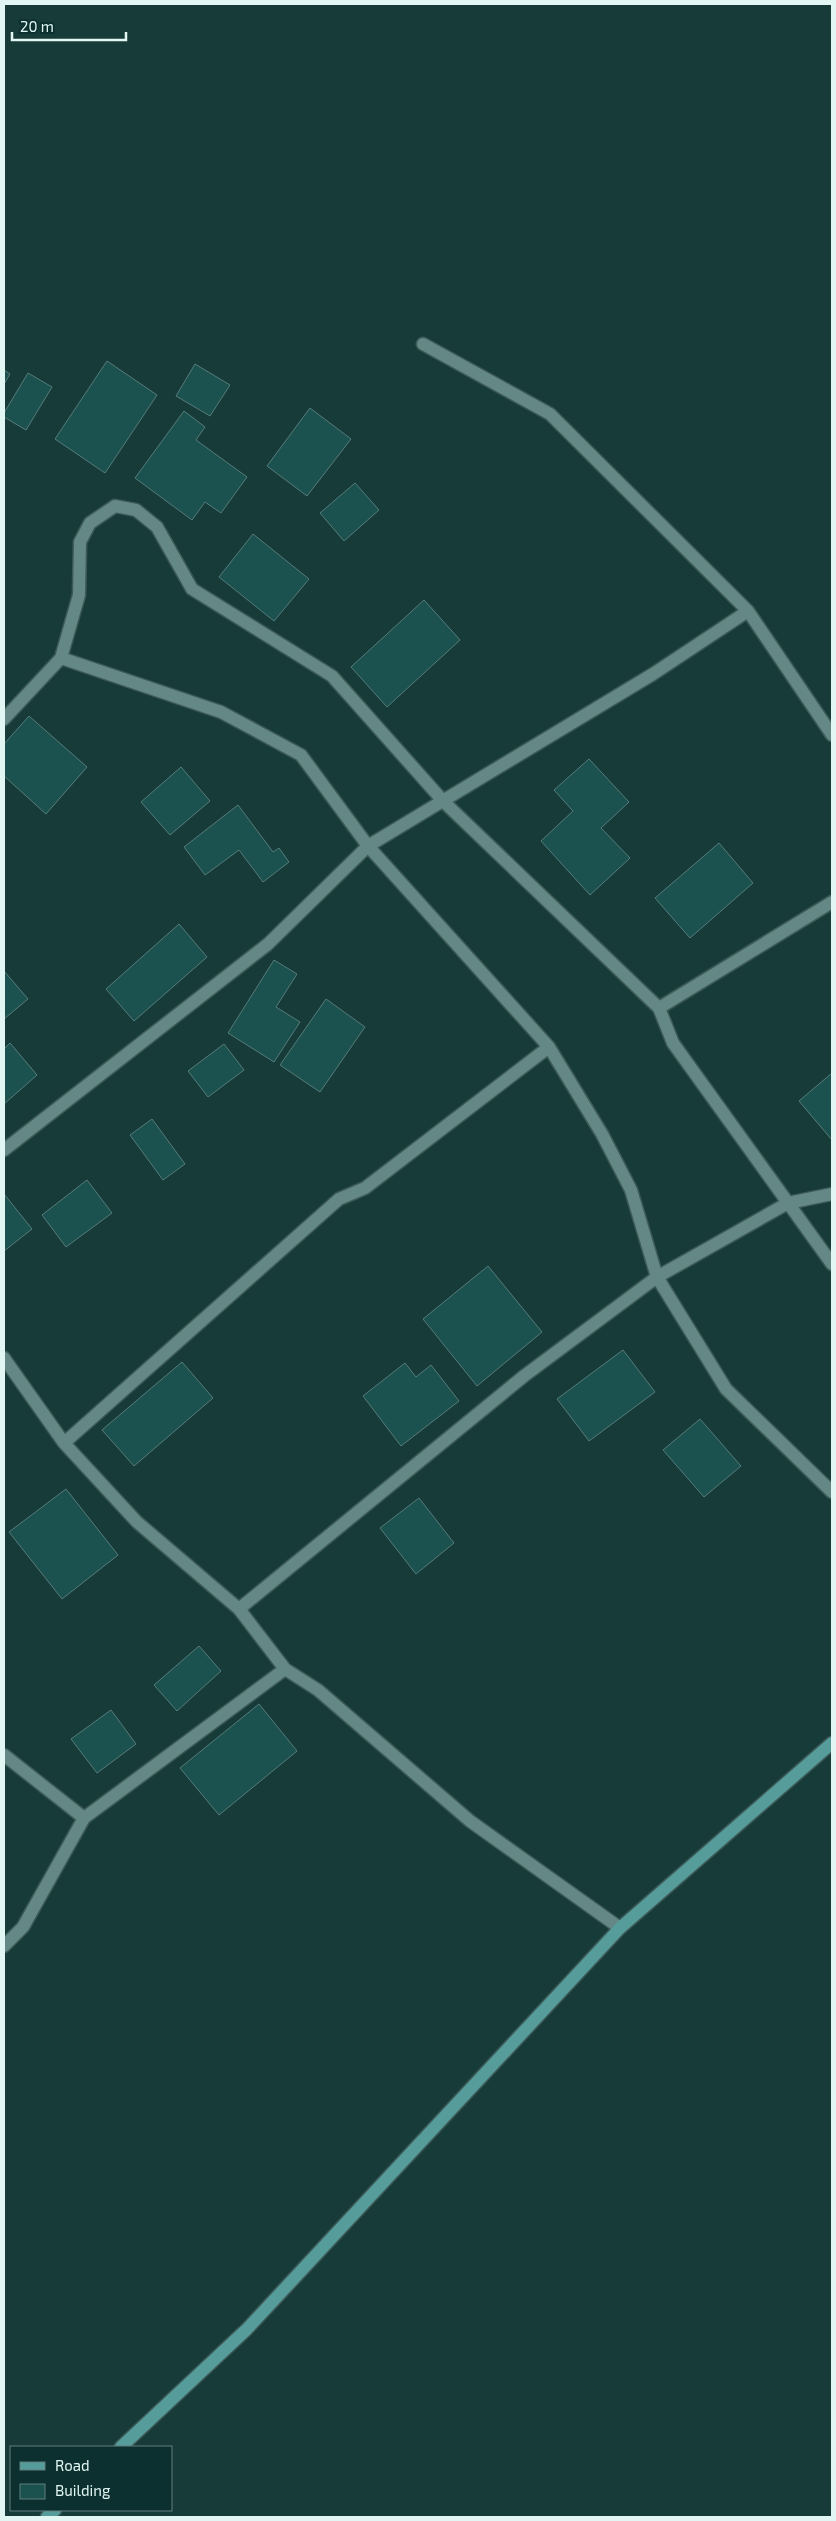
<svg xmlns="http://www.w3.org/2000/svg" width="836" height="2521" viewBox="0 0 836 2521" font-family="'Exo 2',sans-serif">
  <rect width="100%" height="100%" fill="#173b39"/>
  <path fill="#1b514f" stroke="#577c7a" d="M107,361l50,34 -52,78 -50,-34z
    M195,364l35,21 -20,31 -34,-20z
    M4,370l6,4 -6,10z
    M28,373l24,14 -26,43 -22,-13v-4z
    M310,408l41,31 -44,57 -40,-30z
    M184,411l21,16 -9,13 51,37 -26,36 -16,-11 -13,18 -57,-42z
    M355,483l24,27 -35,31 -24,-28z
    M253,534l56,45 -35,42 -55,-44z
    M424,600l36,40 -73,67 -36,-40z
    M29,716l58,51 -41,47 -42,-38v-32z
    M589,759l40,43 -28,26 29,30 -40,37 -49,-54 32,-30 -19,-21z
    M181,767l29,34 -40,34 -29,-33z
    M238,805l35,47 6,-4 10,14 -26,20 -24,-32 -34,25 -21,-28z
    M719,843l34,40 -63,55 -35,-40z
    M179,924l28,33 -73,64 -28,-32z
    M274,960l23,14 -21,33 24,15 -26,40 -46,-29z
    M4,971l24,28 -24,20z
    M326,999l39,28 -45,65 -40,-27z
    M10,1043l27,32 -33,29v-55z
    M224,1044l20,26 -36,27 -20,-26z
    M832,1073v67l-33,-39z
    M152,1119l33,45 -22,16 -33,-45z
    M87,1180l25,33 -46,34 -24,-32z
    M4,1194l28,35 -28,22z
    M488,1266l54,66 -65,54 -54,-67z
    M623,1350l32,42 -66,49 -32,-42z
    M182,1362l31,36 -79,68 -32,-36z
    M405,1363l11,14 15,-12 28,36 -58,45 -38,-50z
    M700,1419l41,47 -37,31 -41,-47z
    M66,1489l52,66 -56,44 -53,-67z
    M419,1498l35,45 -38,31 -36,-46z
    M199,1646l22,25 -44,40 -23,-26z
    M259,1704l38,47 -78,64 -39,-47z
    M111,1710l25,34 -39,29 -26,-34z"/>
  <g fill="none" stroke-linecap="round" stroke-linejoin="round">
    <defs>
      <path id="street" d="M423,344l127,70 198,197 84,124
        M61,658l160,54 80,43 67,91 181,201 53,87 29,56 26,87 69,112 106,103
        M4,719l57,-61 18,-63 1,-53 10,-19 25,-17 21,4 21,17 35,62 140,87 112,126 215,206 14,35 159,221
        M659,1008l173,-106
        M549,1047l-184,141 -26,11 -275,244 73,79 102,87 46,60 33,21 152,131 150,107
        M4,1150l264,-206 100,-98 285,-172 95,-63
        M4,1358l60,85
        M239,1609l285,-233 133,-99 131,-74 44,-9
        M4,1755l80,63
        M4,1946l19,-19 61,-109 201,-149"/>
      <path id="secondary" d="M121,2447l126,-118 373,-401 212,-185
        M47,2517l8,-7"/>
    </defs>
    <use href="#street" stroke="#3b5957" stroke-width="15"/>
    <use href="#secondary" stroke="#3b5957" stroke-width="15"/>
    <use href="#street" stroke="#638886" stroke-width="12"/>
    <use href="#secondary" stroke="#569c9a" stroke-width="12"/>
  </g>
  <rect width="836" height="2521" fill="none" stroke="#e2f6f4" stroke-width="10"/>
  <rect x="10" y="2446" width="162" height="65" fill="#0b302f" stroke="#617f7e"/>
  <rect x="20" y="2462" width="25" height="8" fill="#569c9a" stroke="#617f7e"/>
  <text x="55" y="2471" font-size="15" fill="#e2f6f4">Road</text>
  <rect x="20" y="2484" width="25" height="15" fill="#1b514f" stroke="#617f7e"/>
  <text x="55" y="2496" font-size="15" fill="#e2f6f4">Building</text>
  <path d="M12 32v8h114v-8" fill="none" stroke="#e2f6f4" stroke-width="2.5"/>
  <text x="20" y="32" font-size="15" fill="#e2f6f4" stroke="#0b302f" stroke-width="4" paint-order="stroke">20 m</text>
</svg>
